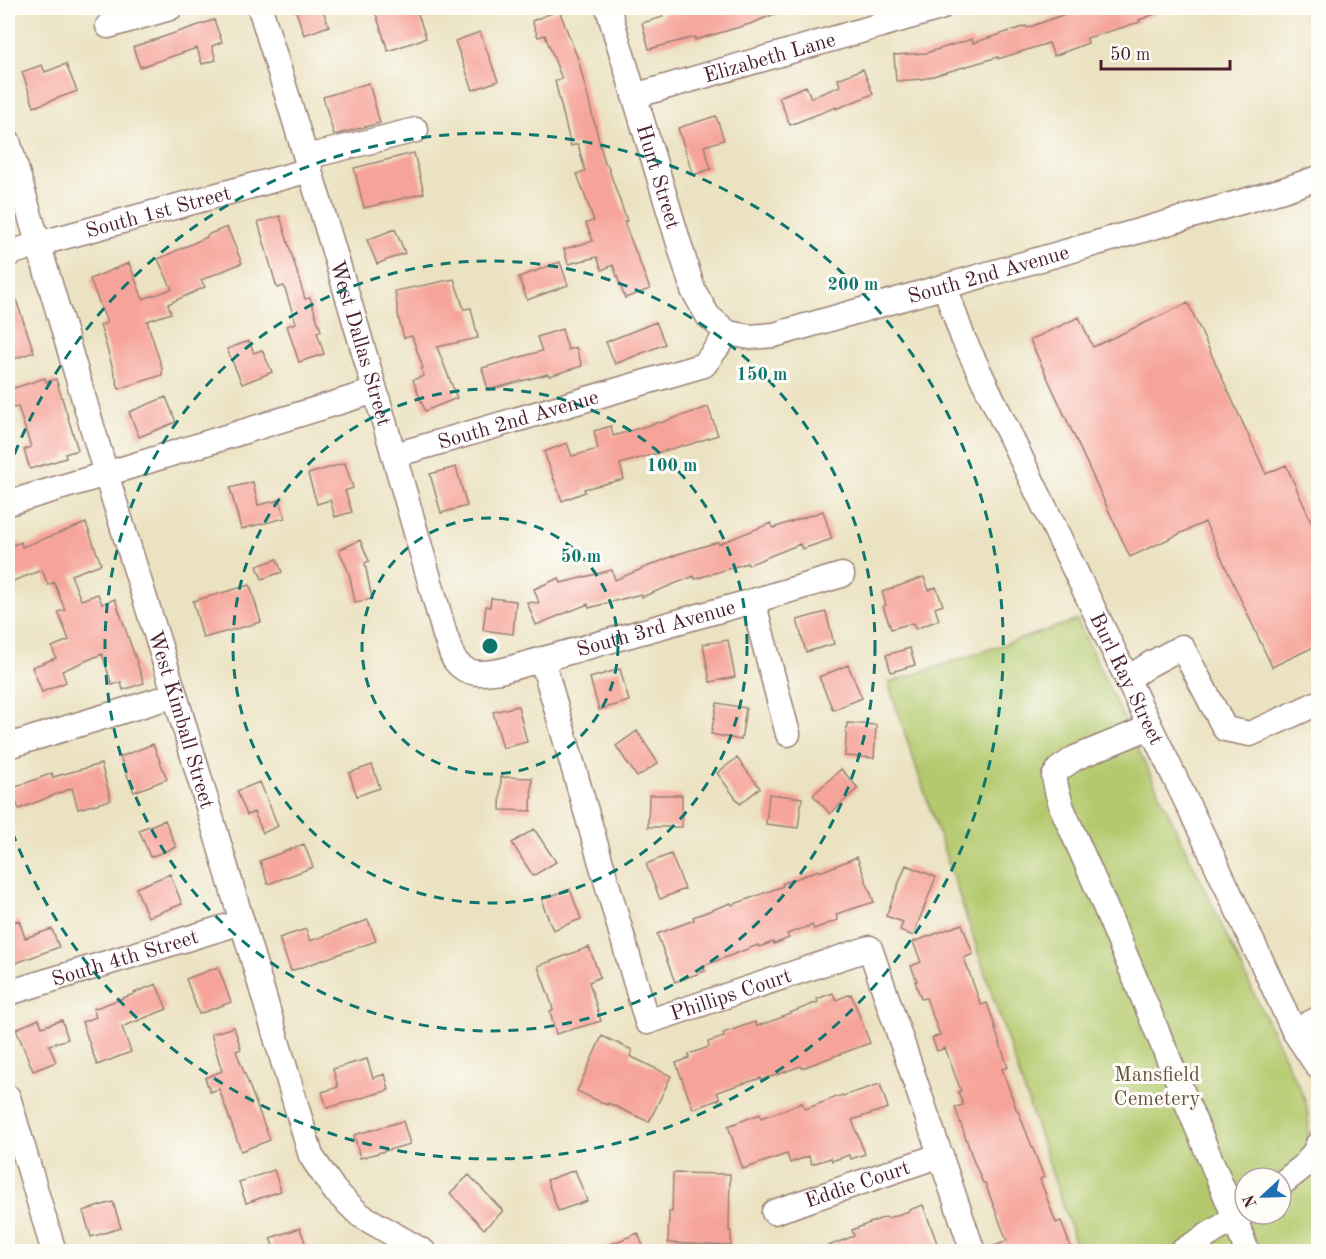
<svg xmlns="http://www.w3.org/2000/svg" width="1326" height="1259" viewBox="0 0 1326 1259" font-family="'Old Standard TT',serif">
  <rect width="100%" height="100%" fill="#fdfcf7"/>
  <filter id="ink" filterUnits="userSpaceOnUse"><feTurbulence type="fractalNoise" baseFrequency=".0167" numOctaves="2"/><feDisplacementMap in="SourceGraphic" scale="12" xChannelSelector="R" yChannelSelector="G"/><feConvolveMatrix kernelMatrix="1 2 1 2 8 2 1 2 1" color-interpolation-filters="sRGB"/></filter>
  <filter id="wash" filterUnits="userSpaceOnUse"><feTurbulence type="fractalNoise" baseFrequency=".008" numOctaves="4" result="noise"/><feDisplacementMap in="SourceGraphic" scale="24" xChannelSelector="R" yChannelSelector="G"/><feGaussianBlur stdDeviation="1.35" result="paint"/><feColorMatrix in="noise" values="0 0 0 0 0 0 0 0 0 0 0 0 0 0 0 0 0 1.4 0 .05"/><feComposite in="paint" operator="in"/></filter>
  <g filter="url(#wash)">
    <rect width="100%" height="100%" fill="#ebe2c1"/>
    <path fill="#b4c96d" stroke="#7f744c" stroke-width="1.5" fill-rule="evenodd" d="M1077,620l212,447c16,30 22,40 19,75l10,-4v113h-240l-190,-568zM1245,1178h36v36h-36z"/>
    <g id="blocks">
      <path fill="#f6a49a" d="M295,8h27l7,18 -25,9z
        M374,8h42l10,30 -38,13z
        M684,8h105l-39,16 -55,16v-3l-46,12 -7,-26 21,-6 -1,-3z
        M1081,8h88v1l-30,11 1,2 -53,16 1,5 -34,13 -5,-13 -51,16v-2l-75,22 -27,2 -2,-26 32,-2 46,-14 1,4 53,-17 1,2z
        M559,10l19,49 27,105h2l20,57 -3,1 26,67 -25,9 -12,-33 -11,5 -5,-13 -29,7 -4,-15 29,-8 -7,-18 8,-2 -17,-47 8,-3 -7,-27 -7,2 -16,-65 7,-2 -17,-44 -7,2 -6,-16z
        M214,20l8,22 -10,4 4,14 -14,4 -5,-16 -57,19 -7,-20z
        M480,32l18,49 -25,9 -18,-49z
        M66,64l11,27 -43,16 -12,-35 20,-7 3,7z
        M863,69l10,25 -37,15v-2l-46,18 -11,-28 27,-11 5,12 29,-12 -2,-7z
        M369,83l11,40 -46,12 -11,-38z
        M716,116l8,24 -20,6 7,23 -18,6 -15,-47z
        M414,153l10,40 -60,15 -10,-40z
        M280,216l25,83 5,-1 11,33 -4,1 7,22 -25,8 -12,-36 9,-3 -12,-37 -7,2 -19,-66z
        M227,227l15,36 -41,17 4,7 -37,17 3,9 -24,8 15,47v7l-43,14 -19,-64 7,-2 -17,-44 39,-16 14,36 29,-10 -14,-30 49,-22v-2z
        M395,229l10,24 -28,11 -10,-24z
        M560,262l8,23 -41,15 -8,-23z
        M454,279l10,30 7,-1 7,30 -41,9 20,51 -32,13 -12,-31 11,-4 -3,-7 2,-1 -11,-32 -8,2 -5,-18 -4,-29z
        M10,282l24,70 -26,9v-78z
        M1188,303l78,171 20,-9 32,72v108l-46,22 -67,-145 -75,35 -100,-217 49,-23 14,30z
        M656,322l9,22 -50,20 -9,-22z
        M562,329l6,21 8,-3 6,19 -33,10 -1,-2 -60,16 -6,-22 60,-17 -5,-14z
        M249,341l5,12 8,-3 10,22 -30,12 -15,-35z
        M45,378l1,4 10,-3 22,71 -13,4 1,4 -36,11 -6,-19 7,-3 -13,-40 -5,1 -5,-18z
        M166,397l10,25 -37,15 -10,-25z
        M708,407l10,28 -33,11 -1,-1 -64,19 4,15 -40,10 1,3 -23,9 -18,-49 23,-9 5,13 26,-7 -4,-18 17,-5 2,10 46,-14 1,1z
        M345,463l8,25 -8,3 7,21 -17,5 -5,-17 -13,4 -9,-30z
        M456,467l11,39 -26,7 -11,-39z
        M253,482l5,23 22,-5 5,18 -44,11 -11,-41z
        M823,511l9,28 -30,10 -2,-5 -52,21 -1,-2 -52,16 -1,-3 -52,21 -1,-3 -52,14 -1,-4 -52,21 -9,-23 12,1 -5,-14 25,-11 2,5 51,-13 3,10 63,-26 40,-12 1,2 52,-21 2,5z
        M86,523l15,41 -30,11 10,25 17,-6 4,10 13,-5 29,84 -21,7 -2,-8 -9,3 -10,-31 -40,17 4,11 -24,10 -10,-25 24,-9 -4,-11 17,-7 -11,-28 7,-2 -11,-28 -6,3 -6,-15 -34,13v-36l13,-5 1,5z
        M360,540l9,21 -4,2 7,36 -17,3 -6,-29 -10,-23z
        M277,559l5,13 -20,7 -5,-13z
        M924,577l5,13 7,-3 7,18 -8,3 4,12 -24,9 -2,-6 -22,6 -8,-23 3,-1 -4,-13z
        M250,585l11,37 -58,16 -10,-37z
        M491,598l25,3 -3,33 -30,-4 3,-24 4,1z
        M826,612l8,32 -28,8 -9,-32z
        M728,640l7,37 -25,5 -7,-38z
        M910,648l5,17 -24,7 -5,-17z
        M848,665l14,33 -29,12 -14,-33z
        M620,669l9,32 -30,9 -9,-32z
        M717,703l29,5 -5,32 -30,-6z
        M518,706l9,36 -24,6 -10,-36z
        M847,723l29,2 -2,33 -29,-2z
        M637,731l21,32 -21,14 -21,-31z
        M153,744l14,35 -33,13 -14,-35z
        M737,758l23,30 -20,16 -23,-31z
        M101,764l10,36 -33,9 -6,-21 -53,21 -8,-20 41,-16 1,4z
        M372,765l8,23 -23,8 -8,-23z
        M841,769l17,19 -28,26 -17,-19z
        M501,777l31,1 -1,33 -31,-1z
        M260,782l18,44 -15,7 -9,-21 -7,3 -10,-24z
        M769,794l33,4 -4,30 -32,-4z
        M649,795h33v32h-34z
        M165,820l11,27 -26,10 -11,-27z
        M534,829l22,33 -23,14 -21,-33z
        M304,844l9,23 -45,17 -8,-23z
        M671,854l14,35 -25,10 -14,-35z
        M857,857l17,45 -38,12 2,6 -24,9 -2,-4 -25,9 2,4 -15,6 -1,-2 -14,5 -1,-2 -55,21 2,5 -30,11 -18,-48 37,-14 -1,-3 38,-14 1,2 51,-19 -1,-2 37,-14 1,2z
        M906,865l30,12 -23,59 -13,-6 3,-8 -17,-6z
        M170,874l12,30 -34,13 -12,-29z
        M570,889l11,30 -28,11 -10,-25v-6z
        M19,920l6,18 27,-9 7,18 -51,19v-42z
        M368,920l8,21 -85,30 -12,-33 27,-9 4,12z
        M962,924l11,30 -9,4 17,47 6,-2 9,26h-1l13,38 -6,2 15,42h1l26,66 -4,2 16,44 5,-2 11,30h-85v-2l20,-8 -22,-58h-2l-9,-21 -19,-55 8,-2 -5,-13 3,-1 -16,-43 -8,3 -5,-13 8,-3 -14,-37 -5,1 -6,-18h2l-6,-15 10,-4 -8,-20z
        M589,947l11,30 -11,5 12,39 -45,13 -6,-23 3,-1 -2,-8 -13,-36z
        M218,967l13,35 -32,12 -13,-35z
        M156,984l11,25 -45,18 9,25 -34,13 -15,-43 14,-5 -3,-8 41,-15v-1z
        M833,993l3,7 15,-6 19,49 -68,25 -1,-2 -39,14 -1,-2 -44,14 3,7 -27,10 -17,-46 13,-5v-4l20,-7 -1,-5 16,-5 -1,-4 32,-11 2,4 26,-9 -1,-1 36,-14 -1,-3z
        M39,1019l3,8 20,-7 6,19 -19,6 7,17 -23,9 -17,-42z
        M234,1027l7,22 -5,2 34,89 -29,11 -22,-62 -9,3 -5,-14 17,-7 -11,-37z
        M602,1036l30,14 -2,6 41,20 -22,46 -41,-19 -1,2 -30,-14z
        M367,1059l6,19 12,-4 4,16 -62,18 -5,-16 16,-5 -5,-18z
        M880,1084l8,24 -36,12 13,34 -14,5 -2,-4 -17,6 -1,-3 -19,6 -3,-8 -19,7 -3,-9 -44,15 -15,-43 32,-12 1,4 41,-15 3,6 37,-14 1,1z
        M403,1121l7,23 -50,14 -6,-23z
        M274,1170l7,21 -35,12 -7,-21z
        M575,1170l12,31 -29,10 -11,-31z
        M673,1173l57,1 -1,57h2v15l-63,-3 1,-31h3z
        M469,1175l34,36 -19,18 -34,-36z
        M113,1202l8,26 -30,9 -8,-26z
        M923,1205l17,46h-122v-1l36,-14 -2,-6 33,-13 3,1 21,-7v-1z
        M300,1228l8,23h-33l-5,-13z
        M638,1233l7,18h-51z"/>
    </g>
  </g>
  <g filter="url(#ink)">
    <use href="#blocks" fill-opacity="0" stroke="#9a8076" stroke-width="1.5"/>
    <g fill="none" stroke-linecap="round" stroke-linejoin="round">
      <defs>
        <g id="minor">
          <path id="s1" d="M260,8c65,208 126,417 185,627 3,7 5,17 9,24 12,18 31,15 50,11l249,-69 89,-26"/>
          <path id="s2" d="M608,8l85,282 15,26 20,17 22,4 24,-2 509,-145 35,-12"/>
          <path d="M108,26l62,-18"/>
          <path id="s3" d="M634,96l306,-88"/>
          <path id="s4" d="M8,141l98,333 69,221 136,461 24,35 25,24 64,37"/>
          <path d="M306,157l110,-27"/>
          <path id="s5" d="M8,254l30,-10 272,-74"/>
          <path id="s6" d="M945,287l18,51 239,496 92,197 24,36"/>
          <path id="s7" d="M395,455l309,-90 24,-32"/>
          <path d="M8,503l98,-29 269,-83"/>
          <path d="M753,601l35,133"/>
          <path id="s8" d="M542,659l105,363 223,-74 103,304"/>
          <path d="M1127,679l23,-15 32,-17 43,82 25,5 68,-31"/>
          <path d="M1150,727l-75,31 -16,11 -5,8 3,14 5,17 34,77 139,333 12,34"/>
          <path d="M8,746l167,-51"/>
          <path id="s9" d="M8,993l234,-71"/>
          <path d="M1294,1031l24,-12"/>
          <path d="M8,1097l46,155"/>
          <path d="M1281,1184l23,-18 14,-19v-3"/>
          <path id="s10" d="M774,1212l167,-57"/>
          <path d="M1181,1252l64,-40"/>
        </g>
      </defs>
      <use href="#minor" stroke="#9a8076" stroke-width="27"/>
      <use href="#minor" stroke="#fff" stroke-width="24"/>
    </g>
  </g>
  <g fill="none" stroke="#0f766e" stroke-width="3" stroke-dasharray="10 8">
    <circle cx="490" cy="646" r="128"/>
    <circle cx="490" cy="646" r="257"/>
    <circle cx="490" cy="646" r="385"/>
    <path d="M8 471A513 513 0 1 1 8 821"/>
  </g>
  <g text-anchor="middle" stroke-width="6" stroke-linejoin="round" paint-order="stroke">
    <g font-size="21" fill="#4a1f2b" stroke="#fdfcf7">
      <text dy="7" stroke="none"><textPath href="#s3" startOffset="141">Elizabeth Lane</textPath></text>
      <text dy="7" stroke="none"><textPath href="#s2" startOffset="176">Hunt Street</textPath></text>
      <text dy="7" stroke="none"><textPath href="#s5" startOffset="156">South 1st Street</textPath></text>
      <text dy="7" stroke="none"><textPath href="#s2" startOffset="620">South 2nd Avenue</textPath></text>
      <text dy="7" stroke="none"><textPath href="#s1" startOffset="350">West Dallas Street</textPath></text>
      <text dy="7" stroke="none"><textPath href="#s7" startOffset="128">South 2nd Avenue</textPath></text>
      <text dy="7" stroke="none"><textPath href="#s1" startOffset="892">South 3rd Avenue</textPath></text>
      <text dy="7" stroke="none"><textPath href="#s6" startOffset="432">Burl Ray Street</textPath></text>
      <text dy="7" stroke="none"><textPath href="#s4" startOffset="604">West Kimball Street</textPath></text>
      <text dy="7" stroke="none"><textPath href="#s9" startOffset="122">South 4th Street</textPath></text>
      <text dy="7" stroke="none"><textPath href="#s8" startOffset="466">Phillips Court</textPath></text>
      <text dy="7" stroke="none"><textPath href="#s10" startOffset="88">Eddie Court</textPath></text>
    </g>
    <g font-size="21" fill="#6a523f" stroke="#fdfcf7">
      <text x="1157" y="1081">Mansfield<tspan x="1157" dy="24">Cemetery</tspan></text>
    </g>
  </g>
  <circle cx="490" cy="646" r="9" fill="#0f766e" stroke="#fdfcf7" stroke-width="3"/>
  <g font-size="18" text-anchor="middle" font-weight="bold" fill="#0f766e" stroke="#fdfcf7" stroke-width="6" stroke-linejoin="round" paint-order="stroke">
    <text x="853" y="290">200 m</text>
    <text x="762" y="380">150 m</text>
    <text x="672" y="471">100 m</text>
    <text x="581" y="562">50 m</text>
  </g>
  <rect width="1326" height="1259" fill="none" stroke="#fdfcf7" stroke-width="30"/>
  <g transform="translate(1263 1196) rotate(248)"><circle r="28" fill="#fdfcf7" stroke="#b5a4a5" stroke-width="1.5"/>
  <path d="M0-4.5L10 22L0 15L-10 22Z" fill="#1f6fb2"/>
  <text y="-9" font-size="16" font-weight="bold" text-anchor="middle" fill="#4a1f2b">N</text>
  </g>
  <path d="M1101 60v9h129v-9" fill="none" stroke="#4a1f2b" stroke-width="3"/>
  <text x="1110" y="60" font-size="18" fill="#4a1f2b" stroke="#fdfcf7" stroke-width="4.5" paint-order="stroke">50 m</text>
</svg>
